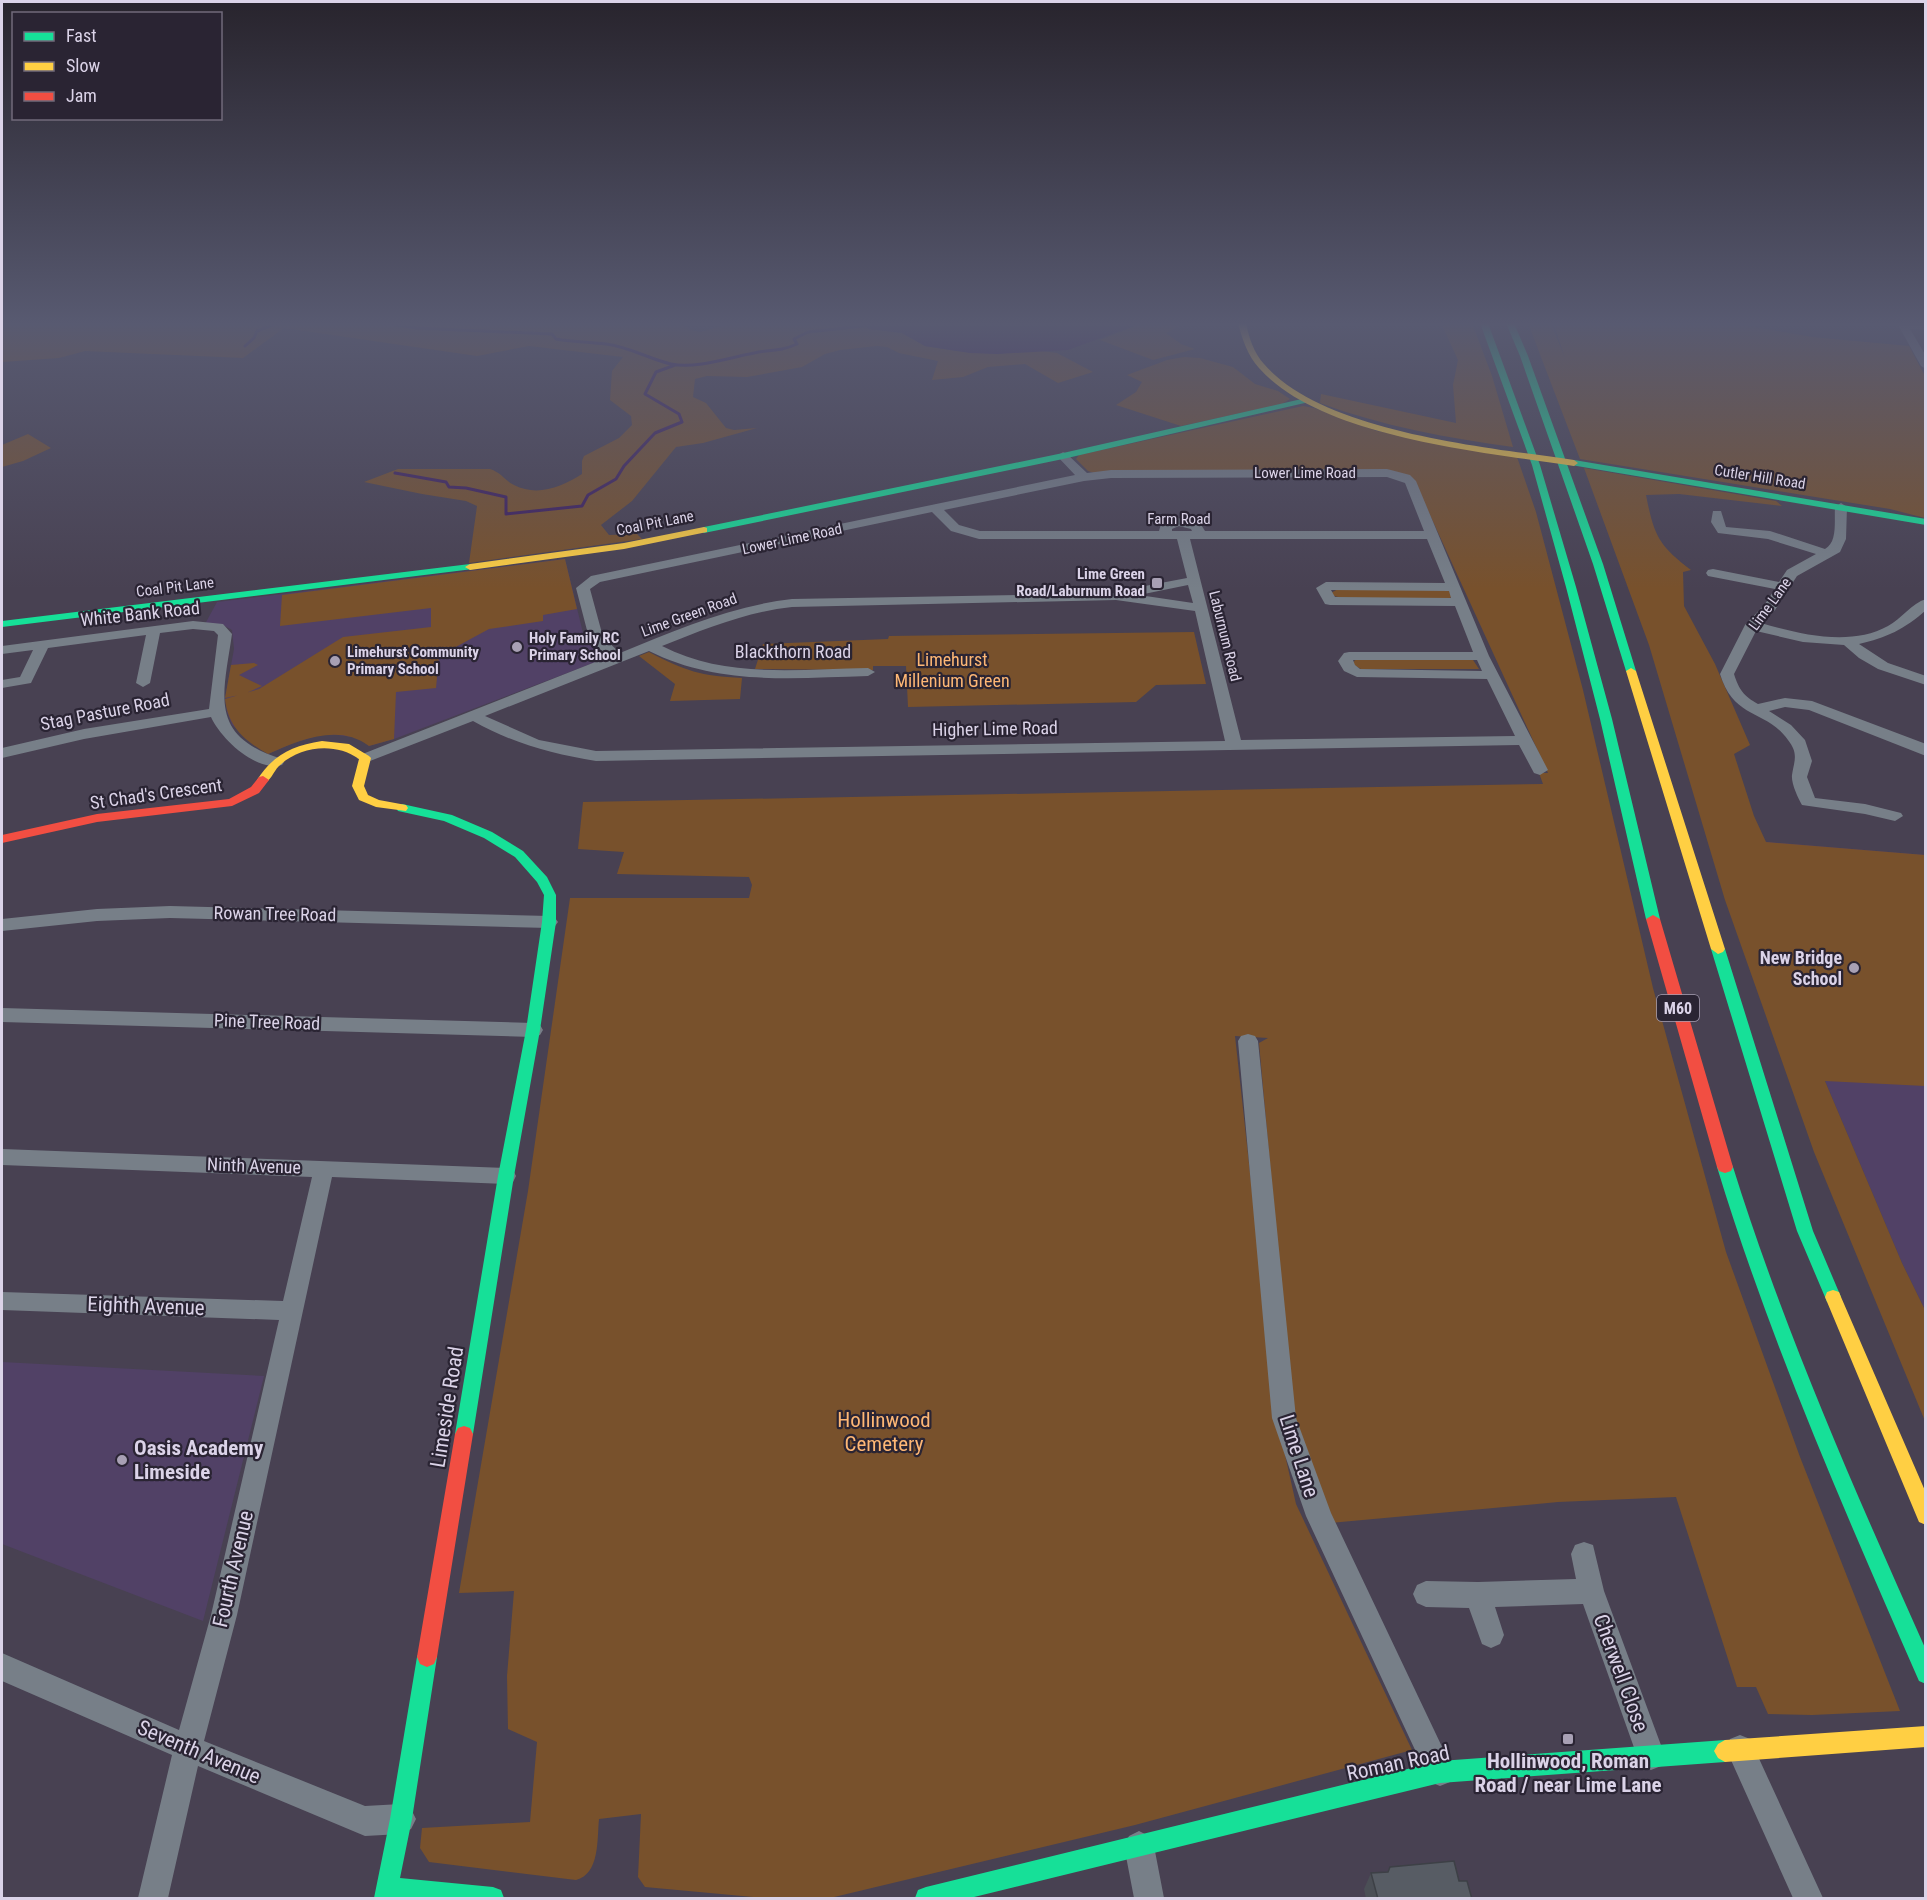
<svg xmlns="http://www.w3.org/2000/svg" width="1927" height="1900" viewBox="0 0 1927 1900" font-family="'Roboto Condensed',sans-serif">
  <rect width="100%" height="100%" fill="#484152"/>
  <path fill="#514166" d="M565,559l19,78 20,19 -8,6 -202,77 -25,7 -10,-8 -21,-3h-18l-27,8 -25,11 -36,-29 -5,-13 -2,-14 9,-49 -2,-19 -11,-6h-16l12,-22z
    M1732,839l193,16v455l-23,-47 -77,-182z
    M2,1362l262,14 -61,245 -201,-77z"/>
  <path fill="#78512c" d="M2,323h680l8,7 10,2 33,-9h127l1,4 41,6 23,13 31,5 41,3 37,-4 23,3 36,19 -35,11 -33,-19 -37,3 -25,10 -31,3 6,-19 -39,-8 -12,-6 -10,-1 -37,4 -15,4 -23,13 -55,10 -40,-1 -12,3 -2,18 13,6 20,25 8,2 23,-2 -54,15 -27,4 -44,54 -31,24 8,10 28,-1 5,5 -173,24 8,-57 -11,-5 -44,-7 -58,-12 34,-13h92c12,4 14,11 24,16 23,12 48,2 68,-11v-13l2,-5 35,-18 13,-13 -1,-9 -21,-16 2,-29 11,-14 -94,-11 -52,10 -193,-28 -41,30 -158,-7 -26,7 -57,4z
    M1142,323h44l-20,10 15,11 14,5 -42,11 -53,-20z
    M1441,323h31l20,53 21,71c-66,-9 -131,-21 -193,-44l1,-9 135,29 -3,-38 5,-25z
    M1528,323h23l14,35 -12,-35h178l81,14 97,9 16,30v142l-35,-9 -310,-50z
    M1184,357l16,1 33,9 22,17 23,7 12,8 -8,5 -101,22 -65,-21 20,-13 6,-10 -15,-7 40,-15z
    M1303,406l11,2 63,23 140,26 19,55 47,178 70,298 73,264 74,205 100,254 -88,4 -44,-1 -12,-27h-19l-61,-190 -118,5 -228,21 -36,-95 -35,-385 9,-5 -33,-2 42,383 19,85 116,246 -277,75 -305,73h-66l-119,-11 -7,-10 3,-63 -42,5c-2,20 1,55 -23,61l-147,-18 -9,-14 2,-20 108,-6 7,-80 -29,-13 -1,-53 7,-85 -55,2 69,-402 42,-293h179l3,-13 -3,-8 -132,-3 7,-22 -46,-3 5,-47 960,-18 -4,-11h9l-134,-293 -12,-6 -308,-1 -6,-2 -12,-12 3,-4z
    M28,434l23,14 -28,13 -21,6v-22z
    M1584,468l192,33 6,5 -103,-12 -33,1c8,40 12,50 45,75l-8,2 1,34 31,58 35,81 -16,9 20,62 12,26 159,13v231l-100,-5 77,182 23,47v111l-111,-269 -89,-252 -76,-255z
    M565,559l12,50 -34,6v6l-54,8 -50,27 -3,32 -40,4 -2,47 -25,7c-30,-23 -70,-6 -101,8 -23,-13 -40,-27 -43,-55l34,-10 84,-52 88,-10v-19l-151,18 2,-31z
    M1338,589l108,1 4,1 3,5 -5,3 -105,-1 -9,-2 -3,-3z
    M1194,632l12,52 -50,1 -20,17 -228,5 -2,-41h-33v4l-118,-1 8,-25 125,-5 1,-3z
    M649,652c36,19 52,24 93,26l-2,21 -70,2 5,-17 -36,-28z
    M1356,659l117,1 6,9h-118l-9,-5z
    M254,663l4,2 -19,10 23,11 -18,8 -19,4 6,-33z"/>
  <path fill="#3e1f5f" d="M860,323h96l20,2 13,-2h153l-74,27 -71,4 -27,-1 -45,-7 -23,-13 -33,-4z"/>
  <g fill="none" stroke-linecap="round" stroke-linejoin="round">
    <path stroke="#3e1f5f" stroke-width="3" d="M382,323l35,5 135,6 4,5c18,3 32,3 50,5 24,3 43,15 65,20 28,6 68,-10 95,-13 12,-1 20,-2 31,-7l-3,-5 14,-7 55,-6
      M245,346l9,-8 3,-7 20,-8
      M395,473l51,9 3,5 17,1 40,9v17l76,-8 6,-11 28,-16 8,-13 31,-33 27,-11 -3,-8 -34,-20 11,-22 19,-7"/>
    <path fill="#777f88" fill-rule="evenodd" d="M1897,323l29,1v6l-16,-1 16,27v13l-5,-3z
      M1063,452l4,2 20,19 24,-3 276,-1 23,6 6,6 73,175 59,114 -8,5 -6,-2 -15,-28 -923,16c-44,-7 -84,-18 -123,-40l-103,40 -5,2 -8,-5 3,-3 248,-98 -19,-19 -13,-50 15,-12 484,-101 -18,-19zM1387,477l18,6 19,48h-219l-5,-8 -22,-5 -17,6 -2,7h-179l-21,-6 -15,-15 140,-29 27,-3zM932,512l19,19 28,8h198l10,39 -58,11 -7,4 -330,6c-61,7 -116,31 -172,54l-17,-16 -13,-48 10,-7zM1179,526l12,3 1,2h-20v-2zM1190,539h237l18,44 -119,-1 -10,6 9,16 5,1 125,1 18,46h-124l-5,1 -6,8 6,10 13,6 130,2 28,57 -274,4zM1188,585l5,18 -54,-8zM1331,590l118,1 2,7 -116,-1zM1116,600l79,11 30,130 -629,10 -57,-11 -54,-24 164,-65c70,35 144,27 219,25l7,-4 -7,-4c-70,1 -142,11 -206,-22 43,-17 84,-34 130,-39zM1353,660h124l5,11 -122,-2 -5,-4z
      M1841,503l6,4 -1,32 -6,13 -43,24 -22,34 -14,13c38,11 89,24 127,3 13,-7 24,-23 38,-27v11c-21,19 -40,28 -67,34l29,19 38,13v9l-48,-16 -19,-11 -15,-13 -41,-3 -47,-11 -22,43c5,16 10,22 24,30l27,-6 27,3 114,43v12l-117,-46 -24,-3 -16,4 22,14 14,15 7,21 -5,16 8,21 50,6 36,9 2,3 -8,5 -30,-7 -63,-9c-4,-7 -11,-22 -10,-30 2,-14 7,-21 -4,-35 -22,-31 -54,-20 -68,-66l25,-49 20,-21 10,-15 -67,-13 -2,-3 2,-3 5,-1 66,13 8,-12 29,-16 -48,-15 -50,-6 -7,-11 2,-11h8l5,16 44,4 55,18c13,-7 9,-29 10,-42z
      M193,621l30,3 9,10c-9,62 -24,102 50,125l2,3 -2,3c-26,7 -61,-26 -71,-48l-127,22 -82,19v-10l82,-19 125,-20 9,-74 -4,-4 -21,-2 -33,4 -10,50 -7,4 -7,-4 10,-48 -98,13 -17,35 -29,5v-8l18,-3 13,-27 -31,4v-8z
      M170,906l379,10 6,2 3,4 -3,4 -6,2 -379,-10 -73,3 -95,10v-12l95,-10z
      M2,1008l531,15 7,2 3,5 -3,5 -7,2 -531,-15z
      M1248,1034l7,2 3,5 38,377 35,95 123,259 -4,10 -10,4 -10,-4 -124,-266 -34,-98 -34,-377 3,-5z
      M2,1149l504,19 7,2 3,6 -3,6 -7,2 -174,-7 -95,438 -33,126 161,65 36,-2 10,5 5,10 -5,10 -10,5 -36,2 -167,-70 -30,132h-30l34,-143 -170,-74v-28l177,77 32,-115 68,-295 -277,-10v-18l281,9 29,-124 -310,-12z
      M1584,1542l9,3 11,46 61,165 -4,10 -10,4 -10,-4 -4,-10 -54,-152 -88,3 9,28 -4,9 -9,4 -9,-4 -13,-36 -43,-1 -9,-4 -4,-9 4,-9 9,-4 52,1 98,-3 -5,-25 4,-9z
      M1740,1735l10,4 73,159h-30l-67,-149 4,-10z
      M1139,1831l10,5 5,10 10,52h-30l-10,-52 5,-10z"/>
    <path fill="#16e098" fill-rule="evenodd" d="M1480,323h8l52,142 36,122 36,132 48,200 -2,3 -5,1 -7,-4 -46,-200 -34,-132 -34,-122z
      M1506,323h8l14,33 75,208 33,107 -1,2 -4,1 -5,-3 -33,-107 -73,-208z
      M1306,398l4,2 -1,2 -246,57 -359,74 -5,-3 5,-3 359,-74z
      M1574,460l352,59v6l-355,-60 -1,-2z
      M470,564l3,1v4l-471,58v-6z
      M402,804l50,11 40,17 31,19 24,26 9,18v27l-16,108 -26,146 -41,258 -3,6 -6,2 -6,-2 -3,-6 43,-258 28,-146 16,-108 2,-27 -7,-13 -22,-25 -31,-19 -40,-17 -46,-10 -2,-3z
      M1718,944l7,5 88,282 28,66 -2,5 -6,2 -6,-2 -2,-5 -28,-66 -86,-282z
      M1725,1161l6,2 2,4c52,166 122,324 193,483v34l-7,-3c-74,-169 -148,-337 -202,-514l2,-4z
      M427,1647l7,3 3,7 -25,162 -12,59 93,9 8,3 3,8h-130l16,-79 27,-162 3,-7z
      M1725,1740l7,4 4,7 -4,7 -7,4 -285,21 -470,115h-55l3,-8 8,-3 514,-126z"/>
    <path fill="#ffcf43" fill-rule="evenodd" d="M1238,323h8c3,15 8,30 18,41 60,69 223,83 310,96l4,3 -4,3c-89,-14 -253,-28 -315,-98 -11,-12 -17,-29 -21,-45z
      M704,527l3,1v4l-83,17 -154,21 -5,-3 5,-3 154,-21z
      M1631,668l5,3 89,278 -2,3 -5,2 -7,-5 -85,-278z
      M322,741l27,3 20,12 2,2 -7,28 4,9 11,5 27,5 2,3 -2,3 -30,-4 -17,-7 -7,-14 7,-27c-24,-17 -59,-13 -80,7 -6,6 -8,15 -16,18l-6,-4c17,-26 35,-34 65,-39z
      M1833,1290l6,2 2,5 85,196v32l-7,-3 -94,-225 2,-5z
      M1926,1726v21l-201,15 -7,-4 -4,-7 4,-7 7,-4z"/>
    <path fill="#f24e42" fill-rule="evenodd" d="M263,776l6,4 -10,13 -27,13 -135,16 -95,21v-8l95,-21 132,-15 22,-12 8,-10z
      M1653,915l7,4 73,248 -2,4 -6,2 -6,-2 -2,-4 -71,-248z
      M464,1426l6,2 3,6 -36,223 -3,7 -7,3 -7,-3 -3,-7 38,-223 3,-6z"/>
  </g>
  <path fill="#4b4f56" d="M1390,1867l69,14 13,18h-106l-2,-10 7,-16 16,-1z"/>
  <path fill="#575c64" stroke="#3d4046" stroke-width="1.5" d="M1454,1861l5,20h8l5,18h-94l-7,-26 17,-1 2,-5z"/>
  <linearGradient id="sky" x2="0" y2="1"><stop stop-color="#28242d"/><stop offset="0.55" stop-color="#585a71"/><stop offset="1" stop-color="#585a71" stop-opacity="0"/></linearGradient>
  <rect width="1927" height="589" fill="url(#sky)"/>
  <g fill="#a8a0b4" stroke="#2a2433" stroke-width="2">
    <rect x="1151" y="577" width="12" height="12" rx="3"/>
    <circle cx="517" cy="647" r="6"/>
    <circle cx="335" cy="661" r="6"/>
    <circle cx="1854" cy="968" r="6"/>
    <circle cx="122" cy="1460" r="6"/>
    <rect x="1562" y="1733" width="12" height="12" rx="3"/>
  </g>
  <g text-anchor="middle" stroke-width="4.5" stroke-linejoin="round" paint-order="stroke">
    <g font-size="15" fill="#dbd3e8" stroke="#2a2433">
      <text x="1305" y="478">Lower Lime Road</text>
      <text transform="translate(1760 477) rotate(9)" y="5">Cutler Hill Road</text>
      <text x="1179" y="524">Farm Road</text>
      <text transform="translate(655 523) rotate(-11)" y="5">Coal Pit Lane</text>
      <text transform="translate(792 539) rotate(-12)" y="5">Lower Lime Road</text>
      <text transform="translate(175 587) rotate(-7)" y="5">Coal Pit Lane</text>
      <text transform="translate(1770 604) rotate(-54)" y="5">Lime Lane</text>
      <text transform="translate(689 615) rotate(-20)" y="5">Lime Green Road</text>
      <text transform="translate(1225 636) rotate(76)" y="5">Laburnum Road</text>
    </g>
    <g font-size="15" font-weight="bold" fill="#dbd3e8" stroke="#2a2433" text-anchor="start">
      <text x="1145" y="579" text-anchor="end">Lime Green<tspan x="1145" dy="17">Road/Laburnum Road</tspan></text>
      <text x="529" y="643">Holy Family RC<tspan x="529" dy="17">Primary School</tspan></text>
      <text x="347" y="657">Limehurst Community<tspan x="347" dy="17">Primary School</tspan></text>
    </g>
    <rect fill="#2a2433" stroke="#a69eb2" stroke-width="1.5" x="1657" y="995" width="42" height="26" rx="4.5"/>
    <g font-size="16" font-weight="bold" fill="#dbd3e8">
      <text x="1678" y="1014">M60</text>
    </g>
    <g font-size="18" fill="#dbd3e8" stroke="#2a2433">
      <text transform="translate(140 614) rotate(-6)" y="6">White Bank Road</text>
      <text x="793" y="658">Blackthorn Road</text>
      <text transform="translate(105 712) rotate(-11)" y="6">Stag Pasture Road</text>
      <text transform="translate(995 729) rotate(-1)" y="6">Higher Lime Road</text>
      <text transform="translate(156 794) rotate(-8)" y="6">St Chad's Crescent</text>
      <text transform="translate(275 914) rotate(1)" y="6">Rowan Tree Road</text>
      <text transform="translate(267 1022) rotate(2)" y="6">Pine Tree Road</text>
      <text transform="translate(254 1166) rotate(2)" y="6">Ninth Avenue</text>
    </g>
    <g font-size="18" fill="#feb775" stroke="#2a2433">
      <text x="952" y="666">Limehurst<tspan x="952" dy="21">Millenium Green</tspan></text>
    </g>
    <g font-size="18" font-weight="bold" fill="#dbd3e8" stroke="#2a2433" text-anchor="end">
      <text x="1842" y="964">New Bridge<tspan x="1842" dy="21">School</tspan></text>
    </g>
    <g font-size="21" fill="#dbd3e8" stroke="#2a2433">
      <text transform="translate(146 1306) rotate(2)" y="7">Eighth Avenue</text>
      <text transform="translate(447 1407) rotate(-81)" y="7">Limeside Road</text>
      <text transform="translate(1299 1456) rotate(72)" y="7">Lime Lane</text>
      <text transform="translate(233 1569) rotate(-77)" y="7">Fourth Avenue</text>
      <text transform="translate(1621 1673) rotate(70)" y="7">Cherwell Close</text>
      <text transform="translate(199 1752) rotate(23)" y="7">Seventh Avenue</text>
      <text transform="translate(1398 1763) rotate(-12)" y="7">Roman Road</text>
    </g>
    <g font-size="21" fill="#feb775" stroke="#2a2433">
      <text x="884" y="1427">Hollinwood<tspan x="884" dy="24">Cemetery</tspan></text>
    </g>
    <g font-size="21" font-weight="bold" fill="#dbd3e8" stroke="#2a2433" text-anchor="start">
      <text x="134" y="1455">Oasis Academy<tspan x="134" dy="24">Limeside</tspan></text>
      <text x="1568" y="1768" text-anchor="middle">Hollinwood, Roman<tspan x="1568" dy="24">Road / near Lime Lane</tspan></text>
    </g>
  </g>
  <rect width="1927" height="1900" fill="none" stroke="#dbd3e8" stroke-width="6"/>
  <rect x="12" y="12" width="210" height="108" fill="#2a2433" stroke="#716a7b" stroke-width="1.5"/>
  <rect x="24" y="32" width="30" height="9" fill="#16e098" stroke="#716a7b" stroke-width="1.5"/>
  <text x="66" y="42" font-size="18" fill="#dbd3e8">Fast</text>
  <rect x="24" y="62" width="30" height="9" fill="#ffcf43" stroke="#716a7b" stroke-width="1.5"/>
  <text x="66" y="72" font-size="18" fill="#dbd3e8">Slow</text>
  <rect x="24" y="92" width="30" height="9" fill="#f24e42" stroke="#716a7b" stroke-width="1.5"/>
  <text x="66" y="102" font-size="18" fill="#dbd3e8">Jam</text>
</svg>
